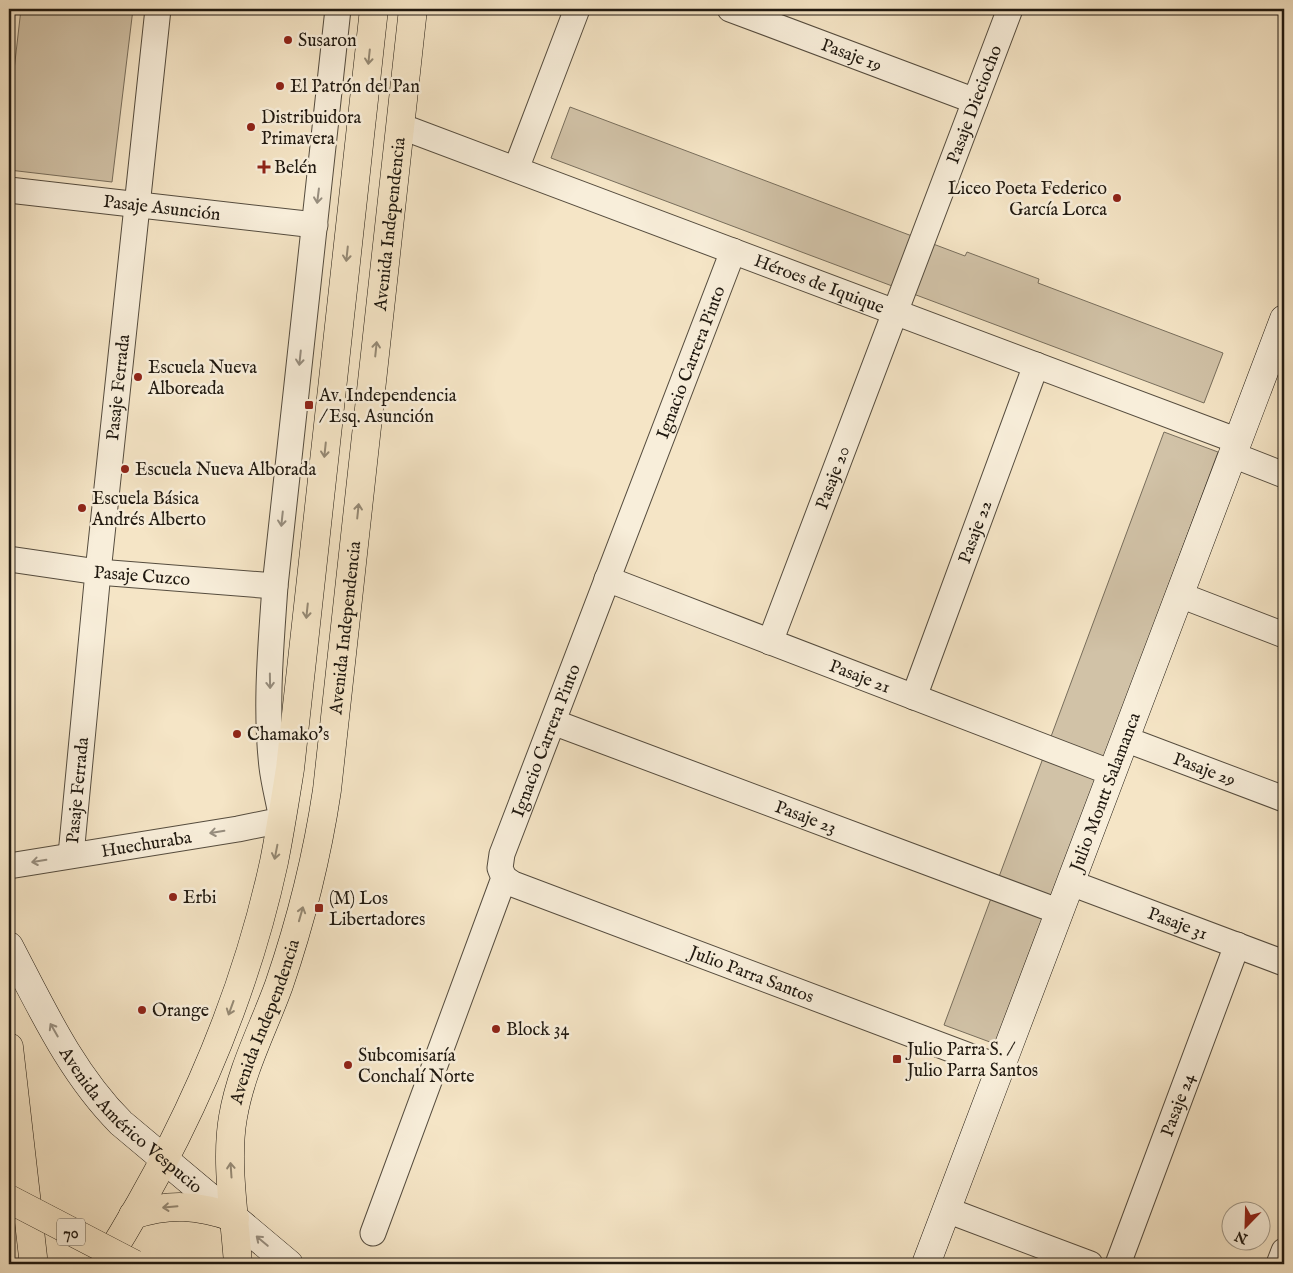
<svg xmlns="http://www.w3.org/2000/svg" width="1293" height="1273" viewBox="0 0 1293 1273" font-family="'IM FELL English',serif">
  <rect width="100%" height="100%" fill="#f5e5c6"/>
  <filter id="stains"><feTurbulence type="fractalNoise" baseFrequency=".004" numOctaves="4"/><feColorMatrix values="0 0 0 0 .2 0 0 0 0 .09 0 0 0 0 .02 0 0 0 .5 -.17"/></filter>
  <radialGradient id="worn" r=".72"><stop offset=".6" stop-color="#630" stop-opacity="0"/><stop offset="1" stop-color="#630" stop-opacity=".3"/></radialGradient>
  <path fill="#d1c2a7" stroke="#786e5c" d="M21,9h112l-21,173 -103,-12v-56z
    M570,107l395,149 2,-4 72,27 -1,4 185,70 -19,50 -653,-245z
    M1164,432l54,20 -220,593 -54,-20z"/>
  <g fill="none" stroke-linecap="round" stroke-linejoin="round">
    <path stroke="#d5c6ab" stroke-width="28" stroke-dasharray="28 14" stroke-linecap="butt" d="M16,1258l1,6"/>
    <defs>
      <g id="street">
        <path id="s1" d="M730,9l245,92"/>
        <path id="s2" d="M400,126l838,315"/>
        <path d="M516,169l61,-160"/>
        <path id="s3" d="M9,190l306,35"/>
        <path d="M1233,455l51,20"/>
        <path id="s4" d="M9,559l89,13 177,14"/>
        <path id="s5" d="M607,579l505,194"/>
        <path d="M1180,595l104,40"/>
        <path id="s6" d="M770,642l240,-633"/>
        <path id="s7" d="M914,697l122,-332"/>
        <path id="s8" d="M553,722l507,190"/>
        <path id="s9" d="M1125,739l159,60"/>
        <path id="s10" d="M71,855l27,-283 60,-563"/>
        <path id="s11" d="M9,866l229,-37 44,-9c-3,-18 -8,-36 -10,-53 -7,-60 -1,-122 3,-181l63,-577"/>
        <path id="s12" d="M504,878l9,6 488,184"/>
        <path id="s13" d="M1071,883l213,80"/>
        <path d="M947,1210l143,54"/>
        <path id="s14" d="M373,1233l131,-355 -4,-10 2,-14 231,-603"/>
        <path id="s15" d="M1118,1264l119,-319"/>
        <path d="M1279,1264l5,-13"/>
      </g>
      <g id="secondary">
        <path id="s16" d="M9,946c32,61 62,127 112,177l168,141"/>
        <path id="s17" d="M926,1264l358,-945"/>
      </g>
      <g id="primary">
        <path d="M133,1215c37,-12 65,-10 102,3"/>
        <path d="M104,1264c77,-122 139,-259 170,-402 6,-30 11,-62 16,-93l84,-760"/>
        <path id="s18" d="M238,1264c-3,-46 -13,-102 -5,-147 8,-47 30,-88 46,-132 22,-64 38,-128 48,-195l86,-781"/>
      </g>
      <path id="highway" d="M9,1047l24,210"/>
    </defs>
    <use href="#street" stroke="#554c3e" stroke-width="27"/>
    <use href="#secondary" stroke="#201910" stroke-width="29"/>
    <use href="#primary" stroke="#201910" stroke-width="29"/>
    <use href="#highway" stroke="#201910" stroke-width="29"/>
    <use href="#street" stroke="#f8eeda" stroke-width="25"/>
    <use href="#secondary" stroke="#f8eeda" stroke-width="28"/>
    <use href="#primary" stroke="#f5e5c6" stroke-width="28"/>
    <use href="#highway" stroke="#f5e5c6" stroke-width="28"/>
    <defs>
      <path id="highway-bridge" d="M9,1199l125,65"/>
    </defs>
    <use href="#highway-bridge" stroke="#201910" stroke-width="29" stroke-linecap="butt"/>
    <use href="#highway-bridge" stroke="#f5e5c6" stroke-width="28"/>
  </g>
  <defs><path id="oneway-shaft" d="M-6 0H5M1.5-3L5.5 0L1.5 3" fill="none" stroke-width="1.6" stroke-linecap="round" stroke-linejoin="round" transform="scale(1.25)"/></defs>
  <g stroke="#958974">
    <use href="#oneway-shaft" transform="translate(369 57) rotate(96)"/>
    <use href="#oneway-shaft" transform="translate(347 254) rotate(96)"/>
    <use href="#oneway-shaft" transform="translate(376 349) rotate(-84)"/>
    <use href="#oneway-shaft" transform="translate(325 450) rotate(96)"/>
    <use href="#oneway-shaft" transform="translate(358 511) rotate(-84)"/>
    <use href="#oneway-shaft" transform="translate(307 611) rotate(96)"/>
    <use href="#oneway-shaft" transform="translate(276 852) rotate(101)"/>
    <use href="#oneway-shaft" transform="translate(301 914) rotate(-74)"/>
    <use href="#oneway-shaft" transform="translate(231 1008) rotate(110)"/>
    <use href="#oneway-shaft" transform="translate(231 1170) rotate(-94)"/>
    <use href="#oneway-shaft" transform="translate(170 1207) rotate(175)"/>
  </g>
  <g stroke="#978e7f">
    <use href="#oneway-shaft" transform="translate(318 196) rotate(97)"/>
    <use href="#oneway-shaft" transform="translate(300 358) rotate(96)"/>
    <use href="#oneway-shaft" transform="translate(282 519) rotate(96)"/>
    <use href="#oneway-shaft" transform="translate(270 681) rotate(89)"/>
    <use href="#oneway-shaft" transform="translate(217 832) rotate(171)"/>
    <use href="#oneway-shaft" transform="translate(39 861) rotate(171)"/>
    <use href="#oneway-shaft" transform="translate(54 1030) rotate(-120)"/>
    <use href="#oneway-shaft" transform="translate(262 1241) rotate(-140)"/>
  </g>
  <g fill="#8f2418" stroke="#f8eeda" stroke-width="2">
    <circle cx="288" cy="40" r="5"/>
    <circle cx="280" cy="86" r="5"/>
    <circle cx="251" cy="127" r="5"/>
    <path d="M261.5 159.5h5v5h5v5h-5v5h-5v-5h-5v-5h5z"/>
    <circle cx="1117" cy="198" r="5"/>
    <circle cx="138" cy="377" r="5"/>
    <rect x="304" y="400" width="10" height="10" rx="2.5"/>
    <circle cx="125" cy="469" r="5"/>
    <circle cx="82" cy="508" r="5"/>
    <circle cx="237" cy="734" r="5"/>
    <circle cx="173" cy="897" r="5"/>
    <rect x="314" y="903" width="10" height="10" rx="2.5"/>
    <circle cx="142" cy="1010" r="5"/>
    <circle cx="496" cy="1029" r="5"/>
    <rect x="892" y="1054" width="10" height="10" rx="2.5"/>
    <circle cx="348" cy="1065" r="5"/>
  </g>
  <g text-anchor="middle" stroke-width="5" stroke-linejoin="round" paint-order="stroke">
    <rect fill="#f8eeda" stroke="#61594d" stroke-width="1" x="57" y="1218.5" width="28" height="27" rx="4"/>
    <g font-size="16" font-weight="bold" fill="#201910">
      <text x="71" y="1238">70</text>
    </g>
    <g font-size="18" fill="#201910" stroke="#f8eeda" text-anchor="start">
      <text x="298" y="46">Susaron</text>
      <text x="290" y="92">El Patrón del Pan</text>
      <text x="261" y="123">Distribuidora<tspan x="261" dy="21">Primavera</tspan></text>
      <text x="274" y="173">Belén</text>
      <text x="1107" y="194" text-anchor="end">Liceo Poeta Federico<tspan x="1107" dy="21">García Lorca</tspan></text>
      <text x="148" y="373">Escuela Nueva<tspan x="148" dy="21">Alboreada</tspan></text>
      <text x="319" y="401">Av. Independencia<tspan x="319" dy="21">/ Esq. Asunción</tspan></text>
      <text x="135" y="475">Escuela Nueva Alborada</text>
      <text x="92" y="504">Escuela Básica<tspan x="92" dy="21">Andrés Alberto</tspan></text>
      <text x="247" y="740">Chamako's</text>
      <text x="183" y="903">Erbi</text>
      <text x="329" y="904">(M) Los<tspan x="329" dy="21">Libertadores</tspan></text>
      <text x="152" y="1016">Orange</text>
      <text x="506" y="1035">Block 34</text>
      <text x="907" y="1055">Julio Parra S. /<tspan x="907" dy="21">Julio Parra Santos</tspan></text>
      <text x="358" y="1061">Subcomisaría<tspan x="358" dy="21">Conchalí Norte</tspan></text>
    </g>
    <g font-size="18" fill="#201910" stroke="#f8eeda">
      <text dy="6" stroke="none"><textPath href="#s1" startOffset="130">Pasaje 19</textPath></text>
      <text dy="6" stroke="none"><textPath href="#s6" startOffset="575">Pasaje Dieciocho</textPath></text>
      <text dy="6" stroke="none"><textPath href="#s3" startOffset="154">Pasaje Asunción</textPath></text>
      <text dy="6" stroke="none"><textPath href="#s18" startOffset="1058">Avenida Independencia</textPath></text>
      <text dy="6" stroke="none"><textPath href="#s2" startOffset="448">Héroes de Iquique</textPath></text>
      <text dy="6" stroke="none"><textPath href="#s14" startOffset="930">Ignacio Carrera Pinto</textPath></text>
      <text dy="6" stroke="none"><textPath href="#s10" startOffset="470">Pasaje Ferrada</textPath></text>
      <text dy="6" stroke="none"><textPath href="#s6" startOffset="176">Pasaje 20</textPath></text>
      <text dy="6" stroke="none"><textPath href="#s7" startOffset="176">Pasaje 22</textPath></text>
      <text dy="6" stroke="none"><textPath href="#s4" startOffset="134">Pasaje Cuzco</textPath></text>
      <text dy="6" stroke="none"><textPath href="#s18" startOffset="652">Avenida Independencia</textPath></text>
      <text dy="6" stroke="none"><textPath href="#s5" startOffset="271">Pasaje 21</textPath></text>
      <text dy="6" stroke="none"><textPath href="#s14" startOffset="525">Ignacio Carrera Pinto</textPath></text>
      <text dy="6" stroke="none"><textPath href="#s9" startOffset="85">Pasaje 29</textPath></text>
      <text dy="6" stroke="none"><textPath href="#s10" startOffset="65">Pasaje Ferrada</textPath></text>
      <text dy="6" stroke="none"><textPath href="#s17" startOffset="505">Julio Montt Salamanca</textPath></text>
      <text dy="6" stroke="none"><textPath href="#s8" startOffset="270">Pasaje 23</textPath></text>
      <text dy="6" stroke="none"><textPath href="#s11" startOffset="139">Huechuraba</textPath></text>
      <text dy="6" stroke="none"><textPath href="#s13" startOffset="114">Pasaje 31</textPath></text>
      <text dy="6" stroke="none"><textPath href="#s12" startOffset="266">Julio Parra Santos</textPath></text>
      <text dy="6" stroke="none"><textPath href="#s18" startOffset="248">Avenida Independencia</textPath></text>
      <text dy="6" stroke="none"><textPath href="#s15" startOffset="170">Pasaje 24</textPath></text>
      <text dy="6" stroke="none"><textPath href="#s16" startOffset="215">Avenida Américo Vespucio</textPath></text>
    </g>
  </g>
  <rect width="1293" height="1273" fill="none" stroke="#f5e5c6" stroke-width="30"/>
  <rect x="10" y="10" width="1273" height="1253" fill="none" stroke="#201910" stroke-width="2.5"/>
  <rect x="15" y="15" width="1263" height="1243" fill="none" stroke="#201910"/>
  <g transform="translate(1246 1226) rotate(203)"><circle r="24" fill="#f8eeda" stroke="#a29989"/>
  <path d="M0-4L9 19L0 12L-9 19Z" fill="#8f2418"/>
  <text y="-8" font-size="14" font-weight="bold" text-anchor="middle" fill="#201910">N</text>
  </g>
  <rect width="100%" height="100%" filter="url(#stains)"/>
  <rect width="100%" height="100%" fill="url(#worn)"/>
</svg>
